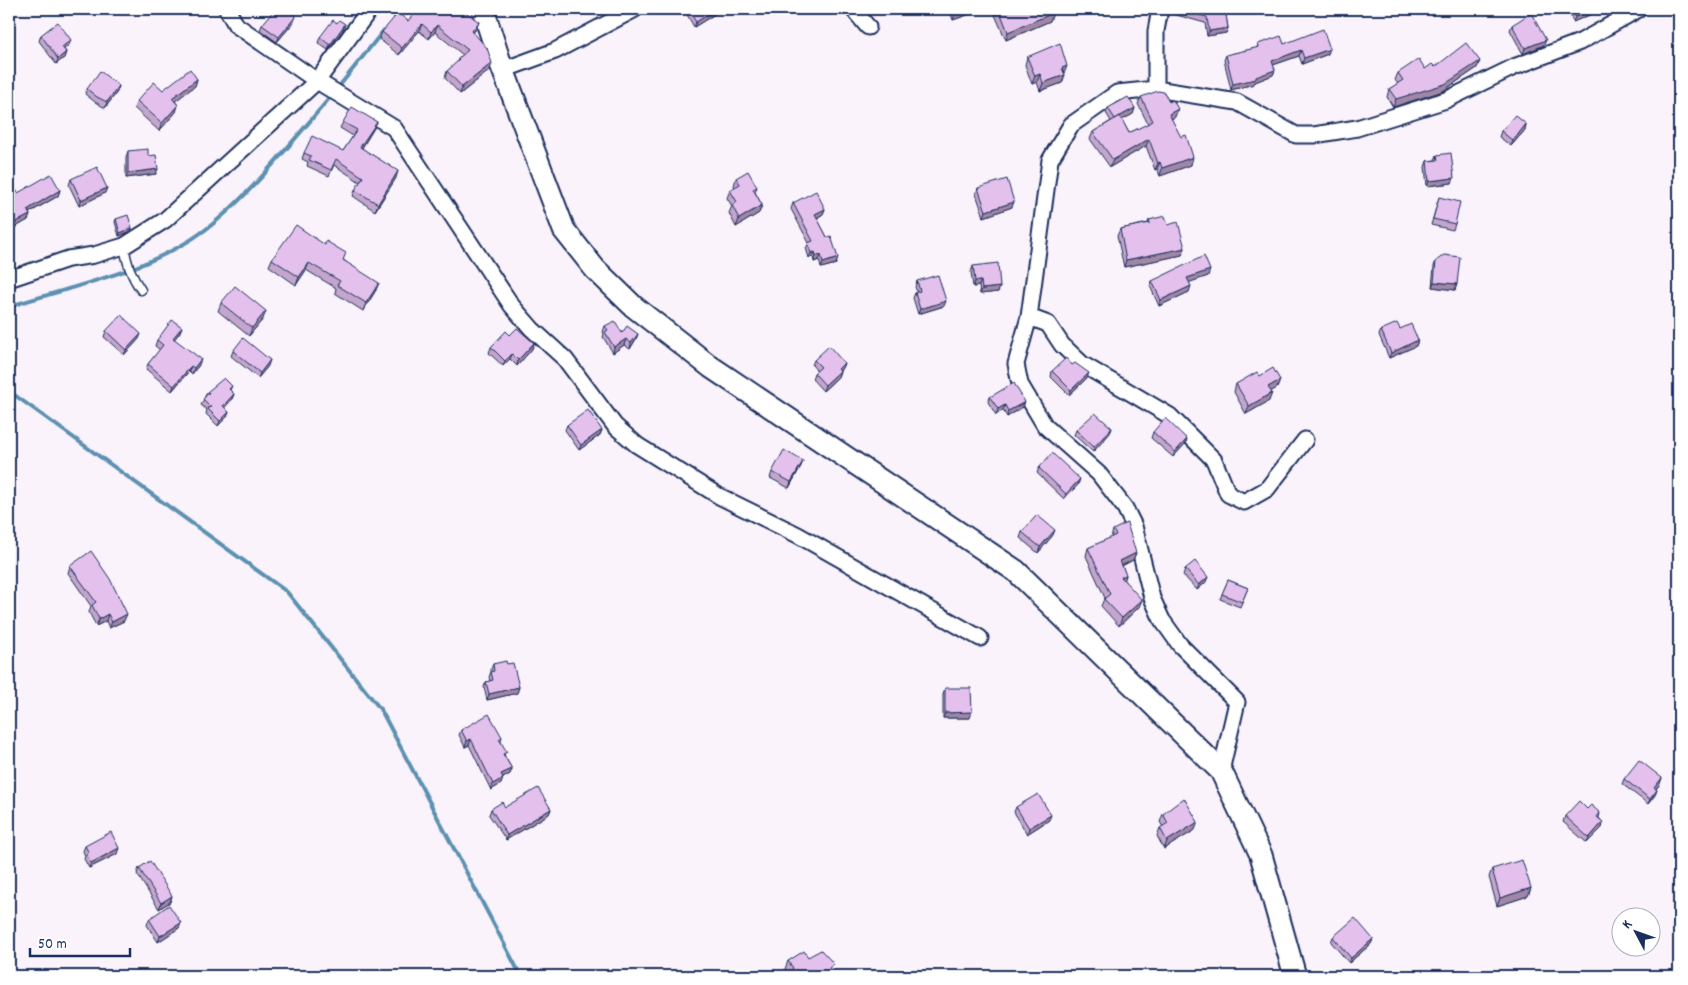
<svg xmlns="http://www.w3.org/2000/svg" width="1688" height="985" viewBox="0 0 1688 985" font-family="Dekko,sans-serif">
  <rect width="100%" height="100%" fill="#faf3fb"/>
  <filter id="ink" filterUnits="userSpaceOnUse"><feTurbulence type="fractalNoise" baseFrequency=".02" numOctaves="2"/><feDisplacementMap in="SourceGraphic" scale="10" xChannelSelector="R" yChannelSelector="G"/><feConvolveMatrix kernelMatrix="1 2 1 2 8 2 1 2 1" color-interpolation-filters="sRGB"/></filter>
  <g filter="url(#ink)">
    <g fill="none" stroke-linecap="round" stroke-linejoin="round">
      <path stroke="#5c90b1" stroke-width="4" d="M395,17l6,-8
        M337,89l47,-59
        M9,308l8,-4c62,-19 136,-35 188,-74 45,-34 90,-92 128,-136
        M9,391l278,201 94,118 140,266"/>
      <defs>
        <path id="service" d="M124,246c3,17 7,30 17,44"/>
        <path id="minor" d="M227,9l9,16 81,56 77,47 118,178 20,23 33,30 50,67 22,19 82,51 79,39 182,103
          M853,9l15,18
          M503,70l52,-19 80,-42
          M1156,89v-58l4,-22
          M9,279l59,-20 26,-4 30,-9 41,-26 152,-139 53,-72
          M1029,317l19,7 14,21 20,19 88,52 44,44 14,34 16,8 23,-13 38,-49
          M1221,771l16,-69 -57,-57 -18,-25 -10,-22 -18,-72 -9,-18 -26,-34 -54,-48 -25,-42 -4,-20 13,-47 21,-157 21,-35 46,-32 39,-4 81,13 59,33h18l43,-7 89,-28 68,-33 66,-25 59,-33"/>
        <path id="secondary" d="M483,9l16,50 65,171 31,39 38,37 78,61 305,204 205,200 40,84 34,121"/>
      </defs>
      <use href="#service" stroke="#1b2f5e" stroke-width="11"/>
      <use href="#minor" stroke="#1b2f5e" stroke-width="19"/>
      <use href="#secondary" stroke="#1b2f5e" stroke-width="25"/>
      <use href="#service" stroke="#fff" stroke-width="8"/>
      <use href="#minor" stroke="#fff" stroke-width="15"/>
      <use href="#secondary" stroke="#fff" stroke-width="21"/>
    </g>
    <path fill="#c4a6cc" stroke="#1b2f5e" d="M686,9h37l-29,18 -9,-16z
      M949,9h28l-1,3 -23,8z
      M997,9h55l1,4 -3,8 -44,19 -11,-25z
      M1077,9h18l-16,6z
      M1171,9h54l3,19 -2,5 -19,3 -2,-13 -36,-10z
      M1570,9h25l-1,4 -21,9 -4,-9z
      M408,21l71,1 -3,7 -3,4 17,37 -30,24 -15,-16 2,-7 10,-8 1,-4 5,-4 -28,-23 -6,7 -10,-8 -20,24 -20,-16 3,-7z
      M294,22l-17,20 -17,-12 2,-5z
      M1512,25l32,20 -21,9 -13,-24z
      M343,30l-15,20 -10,-7 2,-6z
      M41,35l28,10 -5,4 2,3 -2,6 -8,6 -17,-23z
      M1258,44h26l44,10 -26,10 -3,-8 -26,9 2,5 -2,5 -18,7 -1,2 -23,6 -7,-30 2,-5 31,-7z
      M1027,57l38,17 -3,9 -22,8 -3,-9 -5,2 -7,-19z
      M1435,67l42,1 -34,23 -50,16 -6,-10 2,-8 9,-5 -3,-4 3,-7z
      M197,79l-2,7 -20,15 3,4 -2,7 -17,19 -25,-23 3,-7 26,-11z
      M119,86l-2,6 -12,16 -10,-6 -10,-8 2,-5z
      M1141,97l34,20 -4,2 20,46 -31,11 -3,-7 -2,1 -9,-24 -36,21 -20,-28 3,-7 18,-11 -5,-8 2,-5h27l-2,6 -11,6 7,13 19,-9 -10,-20z
      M343,122h34l-3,6 -12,20 34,30 -21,33 -22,-15 2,-6 5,-8 -26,-17 -5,11 -22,-10 1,-4 -6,-3 2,-6 39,-2 10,-15 -13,-8z
      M1526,124l-1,6 -14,16 -12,-9 2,-6z
      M128,151l20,5 8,18 -30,4v-21z
      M1437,155l17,23 -2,5 -25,3 -2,-19 2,-6 8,-1z
      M736,178l21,9 -2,5 7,13 -3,8 -23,14 -7,-14 3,-7 -5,-8 3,-8 5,-2 -1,-2z
      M71,179l34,14 -26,13 -10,-21z
      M978,188l34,19 -28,10 -8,-23z
      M60,190l-2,6 -29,17 1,2 -2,5 -14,8 -3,-4 7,-31z
      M1439,197l16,27 -2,6 -22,-5z
      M793,203l32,6 -2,5 -6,4 21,40 -2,6 -15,4 -2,-8 -5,2 -1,-5 -4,1 -3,-10 3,-5 -18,-34z
      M116,219l16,9 -1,3 -12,5 -4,-14z
      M1149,220l19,5 17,23 -3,7 -58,12 -7,-31 3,-7 28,-6z
      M272,259l72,1 32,30 -13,21 -28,-18 1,-5 -30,-18 -10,15 -27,-19z
      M1436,261l21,23 -2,6 -23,-3 2,-21z
      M973,266l27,21 -2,5 -18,2 -1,-8 -6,1 -2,-15z
      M1208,276l-19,6v10l-30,14 -9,-20 2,-5z
      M917,281l27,25 -26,8 -5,-16 2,-5 2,-1 -2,-5z
      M221,303l42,16 -14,17 -31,-25z
      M605,326l17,7 16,1 -2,5 -6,10 -6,-4 -11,8 -10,-16 1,-3 -1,-2z
      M1400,329l18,11 -2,6 -27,12 -10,-23 2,-5z
      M106,331l33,8 -15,16 -20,-18z
      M180,332l-6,7 25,26 -7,9 -3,-3 -17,20 -26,-22 2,-5 12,-14 -5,-4 2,-6z
      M510,335l24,8 -2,6 -15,17 -7,-7 -7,7 -14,-13 2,-6z
      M233,351l35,15 -10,12 -27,-22z
      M814,360l30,3 -2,5 -2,3 -2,6 -15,14 -11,-12 2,-6 3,-2 -5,-6z
      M1052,371l35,7 -18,17 -18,-18z
      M1260,376l20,4 -3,8 -6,3 -2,10 -23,13 -12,-22 2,-8z
      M232,386l-2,4 4,4 -2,5 -8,9 5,4 -2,5 -9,9 -12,-12 1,-4 -6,-5 6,-13z
      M990,397l33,10 -16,10 -4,-7 -7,5 -8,-13z
      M567,425l35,5 -2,5 -21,15 -14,-20z
      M1112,428l-2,5 -17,19 -19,-17 2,-5z
      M1153,432l34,7 -2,5 -12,13 -22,-19z
      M803,461l-2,5 -12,22 -19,-10 2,-6z
      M1039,468l39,17 -14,14 -27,-26z
      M1113,530l23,23 -3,7 -11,6 4,9 -2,5 15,27 -20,19 -18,-20 3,-7 1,-1 -19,-42 2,-8 23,-10z
      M1022,532l31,3 -15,18 -18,-15z
      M70,566l54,55 -15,7 -3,-7 -10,5 -7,-14 2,-6 -23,-33z
      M1185,569l21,13 -9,8 -14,-15z
      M1228,580l20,8 -8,19 -20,-8z
      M493,664h14l12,23 -2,6 -30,7 -3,-13 2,-5 4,-1 -1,-4 2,-5v-3z
      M945,688l25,30h-27v-24z
      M461,730l41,7 -1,4 4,16 7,12 -2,5 -7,4 -2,6 -10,6 -22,-45 -4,2 -6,-12z
      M1624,779l36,5 -4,5 1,1 -2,5 -7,9 -26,-20z
      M505,807l46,2 -2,5 -43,26 -17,-25 2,-6z
      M1016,807l33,13 -22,14 -13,-22z
      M1587,809l13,4 -1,5 4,4 -1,6 -15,15 -24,-21 2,-6z
      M1163,814l32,16 -31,19 -7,-13 3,-8 3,-1 -3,-5z
      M85,846l32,8 -28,14 -5,-9 1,-3 -2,-5z
      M139,868l33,28 -2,6 -11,7 -22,-35z
      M1492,869l39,19 -3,8 -31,10 -8,-29z
      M149,919l32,4 -2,5 -21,14 -11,-17z
      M1333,937l40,2 -2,5 -22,19 -18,-21z
      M808,957l24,13 7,6h-51l1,-1 -4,-6 3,-8z"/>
    <path fill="#a087a6" stroke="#1b2f5e" d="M717,9h6l-29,18 2,-5z
      M971,9h6l-1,3 -23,8 2,-6z
      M1081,9h14l-16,6z
      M1593,9h2l-1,4 -21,9 2,-5z
      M1053,13l-3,8 -44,19 2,-8z
      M296,16l-2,6 -17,20 2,-5z
      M479,22l-3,7 -7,9 3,-7z
      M345,24l-2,6 -15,20 2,-5z
      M422,24l-3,7 -20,24 3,-7z
      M437,25l-2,7 -6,7 2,-7z
      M1228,28l-2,5 -19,3 2,-5z
      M71,40l-2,5 -9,7 2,-5z
      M1546,40l-2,5 -21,9 2,-6z
      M1330,49l-2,5 -26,10 2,-6z
      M1301,50l-2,6 -29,10 2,-5z
      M66,52l-2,6 -8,6 2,-5z
      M1480,61l-3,7 -34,23 -50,16 3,-8z
      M492,63l-2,7 -30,24 2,-7z
      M1067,66l-3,8 -2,-6z
      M1275,70l-2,5 -18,7 -1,2 -23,6 2,-6z
      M1040,74l-3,8 -5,2 3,-8z
      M1065,75l-3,8 -22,8 3,-8z
      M197,79l-2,7 -26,20 3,-8z
      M119,86l-2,6 -12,16 2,-6z
      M178,105l-2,7 -17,19 3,-8z
      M1135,108l-2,6 -20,11 2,-6z
      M1178,109l-3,8 -9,4 3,-7z
      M377,122l-3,6 -16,26 2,-7z
      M1526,124l-1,6 -14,16 2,-5z
      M1149,139l-3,7 -36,21 3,-7z
      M1193,157l-2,8 -31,11 2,-8z
      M1160,162l-3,7 -2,1 3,-7z
      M158,169l-2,5 -30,4 2,-5z
      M398,171l-2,7 -21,33 3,-7z
      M1454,178l-2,5 -25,3 2,-5z
      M107,188l-2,5 -26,13 2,-6z
      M60,190l-2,6 -33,19 2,-5z
      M1014,202l-2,5 -28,10 2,-6z
      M762,205l-3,8 -23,14 3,-8z
      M825,209l-2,5 -10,6 2,-6z
      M30,215l-2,5 -14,8 2,-6z
      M13,218l-2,6 -2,1v-5z
      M132,228l-1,3 -12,5 1,-3z
      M1185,248l-3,7 -58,12 2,-7z
      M815,252l-2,5 -4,1 2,-5z
      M821,255l-2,5 -5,2 2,-6z
      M838,258l-2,6 -15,4 2,-5z
      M309,263l-3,7 -10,15 3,-8z
      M1210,270l-2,6 -23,8 2,-6z
      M975,281h6l-2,5 -6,1z
      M1434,282l23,2 -2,6 -23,-3z
      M379,283l-3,7 -13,21 3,-8z
      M1191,286l-2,6 -30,14 2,-6z
      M1000,287l-2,5 -18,2 2,-5z
      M946,301l-2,5 -26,8 2,-5z
      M266,311l-3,8 -14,17 3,-8z
      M182,327l-2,5 -9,12 2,-6z
      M141,334l-2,5 -15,16 2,-5z
      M638,334l-2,5 -6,10 1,-6z
      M626,339l-2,6 -11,8 1,-6z
      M1418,340l-2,6 -27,12 2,-5z
      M534,343l-2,6 -15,17 1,-6z
      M512,354l-2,5 -7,7 2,-5z
      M201,359l-2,6 -7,9 2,-6z
      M270,360l-2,6 -10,12 2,-5z
      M844,363l-2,5 -6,6 2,-5z
      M191,366l-2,5 -17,20 2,-5z
      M840,371l-2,6 -15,14 2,-6z
      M1089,373l-2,5 -18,17 2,-5z
      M1280,380l-3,8 -12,7 3,-8z
      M1272,393l-3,8 -23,13 3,-8z
      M234,394l-2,5 -11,13 2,-6z
      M1025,402l-2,5 -16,10 1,-6z
      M1005,405l-2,5 -7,5 2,-6z
      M229,412l-2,5 -9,9 2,-5z
      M1112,428l-2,5 -17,19 1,-5z
      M602,430l-2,5 -21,15 2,-5z
      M1187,439l-2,5 -12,13 2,-5z
      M803,461l-2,5 -12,22 2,-6z
      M1080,479l-2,6 -14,14 2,-5z
      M1055,530l-2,5 -15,18 2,-6z
      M1136,553l-3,7 -16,8 3,-7z
      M1126,575l-2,7 -3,-5z
      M1208,577l-2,5 -9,8 2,-5z
      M1142,600l-3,7 -20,19 3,-8z
      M108,614l-2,7 -10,5 3,-7z
      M127,614l-3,7 -15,7 3,-6z
      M519,687l-2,6 -30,7 2,-6z
      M972,712l-2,6h-27l2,-5z
      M471,739l-2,6 -4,2 2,-6z
      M512,769l-2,5 -11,6 2,-6z
      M503,778l-2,6 -10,6 2,-6z
      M1662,778l-2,6 -8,9 2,-5z
      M1657,790l-2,5 -7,9 2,-5z
      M551,809l-2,5 -43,26 1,-5z
      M1051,815l-2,5 -22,14 2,-6z
      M1198,822l-3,8 -31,19 3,-8z
      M1603,822l-1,6 -15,15 2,-5z
      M119,848l-2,6 -28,14 2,-5z
      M1531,888l-3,8 -31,10 3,-8z
      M172,896l-2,6 -11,7 2,-6z
      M181,923l-2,5 -21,14 2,-6z
      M1373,939l-2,5 -22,19 2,-5z"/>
    <path fill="#e4c1ed" stroke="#1b2f5e" d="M275,9h12l9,7 -17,21 -17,-12z
      M418,9h44l17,13 -7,9 15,17 5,15 -30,24 -15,-16 12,-11 -1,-1 10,-9 -31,-25 -6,7 -9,-8 -20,24 -20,-16 16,-19 10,8z
      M688,9h29l-21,13z
      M953,9h18l-16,5z
      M999,9h53l1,4 -45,19z
      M1174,9h51l3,19 -19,3 -2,-14z
      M1571,9h22l-18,8z
      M1531,13l15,27 -21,8 -13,-23z
      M333,20l4,3 2,-3 6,4 -15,21 -10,-8z
      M58,22l13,18 -9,7 4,5 -8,7 -17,-24z
      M1323,29l7,20 -26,9 -3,-8 -29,11 3,9 -19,7v2l-23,5 -7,-29 33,-8 -1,-3 23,-8 3,8z
      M1060,43l7,23 -5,2 3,7 -22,8 -3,-9 -5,2 -8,-19z
      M1466,43l14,18 -35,23 -49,15 -7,-10 14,-9 -5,-7 21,-14 6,10 7,-5 3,3z
      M190,69l7,10 -25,19 6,7 -16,18 -25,-22 17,-19 9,8z
      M100,71l19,15 -12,16 -10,-5 -10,-8z
      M1158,91l6,1 5,10 4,-2 5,9 -9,5 12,23 5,-2 7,22 -31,11 -2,-6 -2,1 -9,-24 -36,21 -20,-28 27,-16 9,17 24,-12 -12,-24z
      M1128,97l7,11 -20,11 -7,-11z
      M352,107l25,15 -17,25 38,24 -20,33 -23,-14 8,-13 -27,-18 -5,11 -22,-10 2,-4 -7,-3 8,-17 31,15 14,-21 -14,-8z
      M1515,115l11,9 -13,17 -12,-10z
      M148,149v7l8,-1 2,14 -30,4v-22z
      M1451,153l3,25 -25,3 -2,-20 11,-1 -1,-5z
      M97,167l10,21 -26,12 -10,-21z
      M748,171l9,16 -4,2 9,16 -23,14 -7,-14 5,-3 -7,-12 10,-6 -4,-6z
      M51,174l9,16 -33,20 3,5 -14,7 -3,-4 -4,2v-33l4,-2 5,8z
      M1007,179l7,23 -28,9 -8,-23z
      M816,191l9,18 -10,5 12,23 4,-1 7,22 -15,5 -2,-8 -5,1 -1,-4 -4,1 -3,-10 5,-2 -20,-38z
      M1439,197l21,5 -5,22 -22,-5z
      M128,215l4,13 -12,5 -4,-14z
      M1165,216l3,9 10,-3 7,26 -59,12 -6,-31 30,-6 -1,-3z
      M296,225l29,20 1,-4 20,12 -3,7 36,23 -13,20 -29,-18 3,-4 -31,-18 -10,14 -27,-18z
      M1444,255l16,2 -3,27 -23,-2 2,-21z
      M1204,256l6,14 -23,8 4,8 -30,14 -9,-19z
      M998,263l2,24 -18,2 -1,-8h-6l-2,-15z
      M938,275l8,26 -26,8 -5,-16 5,-2 -3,-10z
      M235,286l31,25 -14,17 -31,-25z
      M121,315l20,19 -15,16 -20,-19z
      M172,320l10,7 -9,11 28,21 -7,9 -3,-2 -17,20 -26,-22 15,-19 -6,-5z
      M615,321l7,12 5,-7 11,8 -7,9 -5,-4 -12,8 -9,-15 3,-2 -3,-4z
      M1397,323l3,6 11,-5 7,16 -27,13 -10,-23z
      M517,328l17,15 -16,17 -6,-6 -7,7 -14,-14 15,-16 4,4z
      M243,338l27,22 -10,13 -27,-22z
      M829,346l15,17 -6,6 2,2 -15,14 -11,-12 7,-6 -7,-7z
      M1066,358l6,7 3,-2 14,10 -18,17 -19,-19z
      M1273,368l7,12 -12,7 4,6 -23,13 -13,-22 21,-12 3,4z
      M224,378l8,8 -3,3 5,5 -11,12 6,6 -9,9 -13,-13 4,-1 -8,-8 6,-6 -2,-1z
      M1014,383l11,19 -17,9 -3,-6 -7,4 -8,-12z
      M588,410l14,20 -21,15 -14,-20z
      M1095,413l17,15 -18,19 -18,-17z
      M1165,418l22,21 -12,13 -22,-20z
      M784,450l19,11 -12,21 -19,-10z
      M1052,453l28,26 -14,15 -27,-26z
      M1037,515l18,15 -15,17 -18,-15z
      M1127,523l9,30 -16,8 6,14 -5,2 21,23 -20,18 -18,-19 6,-5 -22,-46 28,-13 -3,-5z
      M91,551l19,28 17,35 -15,8 -4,-8 -9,5 -7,-14 4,-3 -26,-36z
      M1195,561l13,16 -9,8 -14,-16z
      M1228,580l20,8 -6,14 -20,-8z
      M506,661l1,3 6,-1 6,24 -30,7 -3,-12 7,-2 -2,-8 3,-1 -1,-7z
      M945,688h26l1,24 -27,1z
      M489,714l13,23 -3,2 8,13 -4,2 9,15 -11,5 2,4 -10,6 -22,-45 -4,2 -6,-11z
      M1639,760l23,18 -8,10 3,2 -7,9 -26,-20z
      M538,788l13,21 -44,26 -16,-26 11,-7 3,5z
      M1038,794l13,21 -22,13 -13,-21z
      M1184,798l14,24 -31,19 -7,-13 8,-5 -5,-9z
      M1579,801l8,8 4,-4 9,8 -3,4 6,5 -14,16 -24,-22z
      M111,832l8,16 -28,15 -5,-9 3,-1 -4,-7z
      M1522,860l9,28 -31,10 -8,-29z
      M150,861l22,35 -11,7 -22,-35z
      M169,905l12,18 -21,13 -11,-17z
      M1355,918l18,21 -22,19 -18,-21z
      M821,950l13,14 -5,4 10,8h-44l-4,-5 2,-3 -5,-7 16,-10 4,6z"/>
  </g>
  <rect width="1688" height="985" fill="none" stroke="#fff" stroke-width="30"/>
  <rect x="15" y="15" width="1658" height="955" fill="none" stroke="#1b2f5e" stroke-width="2" filter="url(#ink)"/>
  <g transform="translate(1636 932) rotate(311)"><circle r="24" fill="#ffffff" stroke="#a4acbf"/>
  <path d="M0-4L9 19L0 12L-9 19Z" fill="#1b2f5e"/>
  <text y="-8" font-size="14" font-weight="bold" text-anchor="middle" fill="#1b2f5e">K</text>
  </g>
  <path d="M30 948v8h100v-8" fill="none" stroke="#1b2f5e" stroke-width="2.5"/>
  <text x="38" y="948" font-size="15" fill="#1b2f5e" stroke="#ffffff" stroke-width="4" paint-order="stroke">50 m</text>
</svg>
